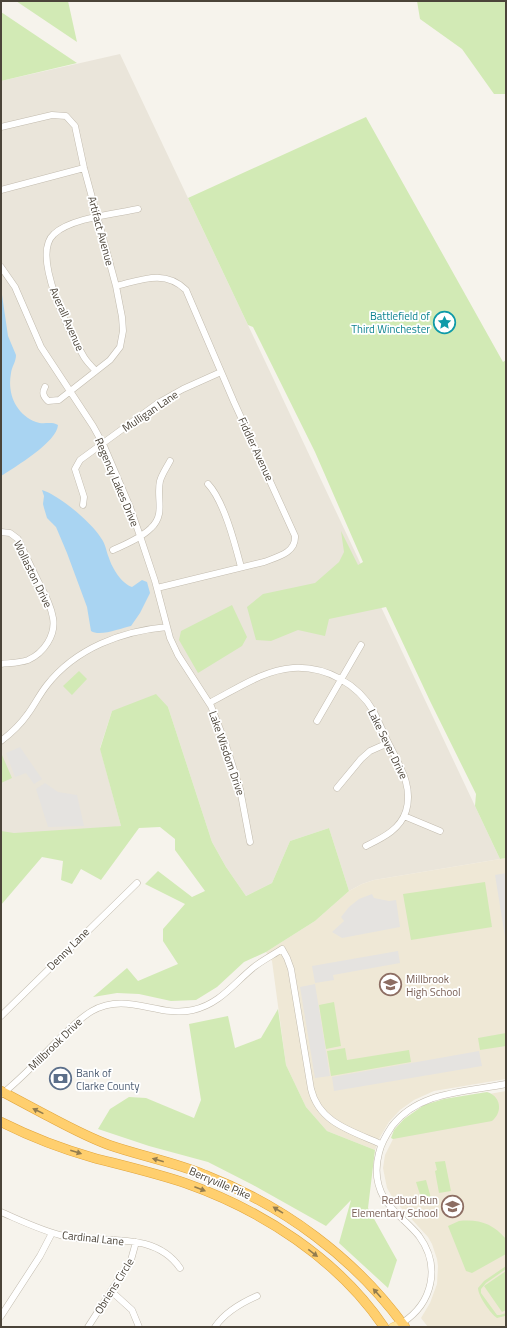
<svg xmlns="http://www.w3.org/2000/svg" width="507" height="1328" viewBox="0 0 507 1328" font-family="'Titillium Web',sans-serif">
  <rect width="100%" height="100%" fill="#f6f3ec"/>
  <path fill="#eae5da" d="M120,54l380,805 -126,21 -12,4 -13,7 -20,-63 -39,13 -18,42 -26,13 -20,-29 -14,-25 -44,-135 -56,4 -12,37 21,78 -120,19v-764z"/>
  <path fill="#efe8d6" d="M506,858v221l-72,12 -20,9 -14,10 -11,12 -9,15 -5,13 -48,-19 -21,-24 -20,-42 -14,-104 -6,-9 49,-31 34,-30 13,-7 12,-4z
    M506,1091v236h-78l-7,-9 9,-15 7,-19 1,-18 -1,-7 -5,-15 -4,-7 -34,-37 -7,-12 -4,-20 2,-13 11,-22 48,-31z"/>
  <path fill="#d2eab5" d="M16,1h52l9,41z
    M417,1h89v93h-12l-32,-45 -42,-30z
    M1,12l76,51 -76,18z
    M366,117l137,245 3,-2v498l-6,1 -25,-53 1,-12 -46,-93 -44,-94 -57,12 -4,17 -27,-6 -27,11 -15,-1 -9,-33 16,-13 52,-11 24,-21 5,-10 -3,-21 17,34 5,-3 -48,-110 -62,-125 -5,-2 -60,-127z
    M232,605l15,32 -5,9 -44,27 -19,-33 2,-9z
    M79,671l8,8 -15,16 -9,-9z
    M156,694l12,13 44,135 14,25 20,29 26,-13 18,-42 39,-13 20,63 -34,30 -49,31 -22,10 -27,25 -21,13 -25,1 -32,-7 -22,-1 -24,4 34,-29 11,13 40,-17 -15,-23v-12l22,-25 -40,-20 13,-13 34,26 13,-6 -30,-41v-11l-15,-12 -21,1 -38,52 -20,-11 -9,15 -11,-4 2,-19 -21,-4 -41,48v-74l13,2 107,-7 -21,-77 12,-38z
    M1,755h1l10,23 -11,5z
    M485,882l7,45 -81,13 -8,-46z
    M334,1002l7,44 -15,3 -7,-44z
    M278,1009l8,56 20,42 21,24 48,19 -7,58 29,52 -9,28 -49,-45 12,-43 -25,26 -73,-41 -45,-23 -59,-16 -51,-17 12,-20 19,-12 17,1 48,20 7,-18 -12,-76 39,-8 7,32 26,-10z
    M506,1033v13l-26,4 -2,-12z
    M345,1048l2,12 62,-10 2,12 -80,14 -4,-25z
    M487,1092c14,4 16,20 5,29l-99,18 -2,-1 3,-8 10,-11 20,-14 20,-6z
    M445,1161l6,30 -12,2 -4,-22 2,-1 -2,-8z
    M426,1180l5,18 -9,3 -6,-19z
    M459,1221c21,-2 34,3 47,18v15l-34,19 -6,-2 -18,-45z
    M506,1266v3l-20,14 -5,6v4l16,22h3l6,-2 -1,3 -8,2c-6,-4 -19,-22 -19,-30l6,-7z
    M506,1271v39l-4,2 -18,-26z"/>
  <path fill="#e5e3e0" d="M20,747l22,32 -8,5 -8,-11 -11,4 -9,-24z
    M45,783l13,9 19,3 7,31 -36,1 -12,-38z
    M506,873v70l-11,-68z
    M372,894l2,4 15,3 7,-1 4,27 -58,11 -10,-6 12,-11 -3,-4 8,-10 10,-8z
    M398,951l2,12 -67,12 1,5 -19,3 -3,-17z
    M315,984l15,92 -15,2 -15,-91z
    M479,1051l3,15 -148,25 -2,-14z"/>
  <path fill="#a9d4f2" d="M1,288l7,48 8,19c0,7 -4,11 -5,18 -4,21 5,41 25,49 7,3 15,-1 22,3 -1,17 -43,42 -57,51z
    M42,490c17,5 50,33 59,48 5,7 5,13 8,20 3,10 13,26 23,29l10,-7 5,2 3,11 -10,20 -9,13c-10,2 -31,11 -40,5l-4,-24 -20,-54 -11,-26 -9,-9 -3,-10 -1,-4 1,-8z"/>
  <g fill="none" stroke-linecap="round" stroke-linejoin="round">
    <defs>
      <path id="minor" d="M1,127l51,-12 14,1 9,10 9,42 32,118 6,31 1,14 -3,16 -10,13 -51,40 -11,1c-5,-5 -6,-8 -3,-14
        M1,190l83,-22
        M1,267l14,20 26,60 52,79 10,18 27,63 10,29 15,45 15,57 8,17 33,51 14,36 15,47 10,53
        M116,286c25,-6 49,-17 70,4l48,112 61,134c1,17 -18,21 -31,26l-107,26
        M96,371c-4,-4 -9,-9 -12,-14 -13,-22 -54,-102 -30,-123 17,-16 61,-20 84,-25
        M208,484c16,17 27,60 33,83
        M83,505l1,-8 -9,-28 5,-9 78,-57 25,-14 38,-17
        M1,532l9,1 8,6c7,15 14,30 21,44 6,11 12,23 14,35 3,17 -9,35 -25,42 -8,3 -18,3 -27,4
        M113,550c13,-6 28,-12 38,-22 15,-14 5,-30 9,-47 2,-7 7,-14 10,-20
        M209,703c26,-13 54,-33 84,-35 33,-2 65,16 81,44 6,12 11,25 17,36 10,20 22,40 15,63 -6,19 -24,27 -40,35
        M317,721l44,-76
        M1,741c9,-7 19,-16 26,-26 7,-9 12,-20 20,-30 29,-37 75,-54 120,-58
        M337,788l24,-29 9,-8 18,-8
        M404,816l36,15
        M1,1016l136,-133
        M2,1094c20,-16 38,-35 55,-53 11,-10 21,-22 35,-30 35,-20 66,7 101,-1 27,-6 41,-27 61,-43 9,-7 19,-12 28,-18l5,9 4,11 20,120c8,34 41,42 70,55
        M1,1212c21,9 41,19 63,24 39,8 90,-6 116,32
        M111,1291l21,19 7,17
        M1,1316l39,-60 12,-23
        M402,1323c31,-20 39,-57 17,-87 -11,-14 -26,-23 -35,-38 -8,-14 -9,-30 -5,-45 2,-10 7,-18 13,-27 27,-35 74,-34 114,-42
        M88,1327l43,-67 5,-18
        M215,1327c10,-15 26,-24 42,-31"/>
      <path id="major" d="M393,1327l9,-4"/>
      <path id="highway" d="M1,1091c15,8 30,16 45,24 21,11 41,22 63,30 32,11 65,17 96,30 79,31 150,83 200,152
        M1,1122c30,15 61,27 93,36 31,8 61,15 91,25 77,27 153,76 199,144"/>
    </defs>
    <use href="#minor" stroke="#c2bbae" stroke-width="7"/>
    <use href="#major" stroke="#e6c16a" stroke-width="9"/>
    <use href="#highway" stroke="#e0a43c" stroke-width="10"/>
    <use href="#minor" stroke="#fff" stroke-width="6"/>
    <use href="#major" stroke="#ffe39c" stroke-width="8"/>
    <use href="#highway" stroke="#ffcf6e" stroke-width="9"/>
  </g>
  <defs><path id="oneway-solid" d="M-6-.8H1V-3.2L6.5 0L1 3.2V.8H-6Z"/></defs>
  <g fill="#937c4e">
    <use href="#oneway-solid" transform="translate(38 1111) rotate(-154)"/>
    <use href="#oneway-solid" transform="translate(76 1152) rotate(17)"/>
    <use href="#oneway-solid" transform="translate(158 1160) rotate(-164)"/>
    <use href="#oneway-solid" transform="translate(200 1189) rotate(21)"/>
    <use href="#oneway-solid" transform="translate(278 1210) rotate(-148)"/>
    <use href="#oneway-solid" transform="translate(313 1253) rotate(38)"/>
    <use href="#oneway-solid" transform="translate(377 1293) rotate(-132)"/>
  </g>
  <defs>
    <symbol id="sight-ring" viewBox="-11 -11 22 22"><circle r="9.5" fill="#fff" stroke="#0f9aa8" stroke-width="1.5"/><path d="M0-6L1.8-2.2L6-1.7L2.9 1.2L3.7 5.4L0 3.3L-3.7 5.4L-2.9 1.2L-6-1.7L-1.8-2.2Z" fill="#0f9aa8"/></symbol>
    <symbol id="school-ring" viewBox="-11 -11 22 22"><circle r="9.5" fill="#fff" stroke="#8d6e63" stroke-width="1.5"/><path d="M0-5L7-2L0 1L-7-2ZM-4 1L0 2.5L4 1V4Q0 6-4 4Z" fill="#8d6e63"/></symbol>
    <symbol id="bank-ring" viewBox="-11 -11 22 22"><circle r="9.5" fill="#fff" stroke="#5c6f8a" stroke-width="1.5"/><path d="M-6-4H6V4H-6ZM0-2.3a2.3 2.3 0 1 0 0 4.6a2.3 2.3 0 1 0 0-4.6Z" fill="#5c6f8a"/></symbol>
  </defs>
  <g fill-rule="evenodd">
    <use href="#sight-ring" x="432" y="310" width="25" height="25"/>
    <use href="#school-ring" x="378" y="972" width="25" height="25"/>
    <use href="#bank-ring" x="48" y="1066" width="25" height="25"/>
    <use href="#school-ring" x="440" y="1194" width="25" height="25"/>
  </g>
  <g text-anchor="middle" stroke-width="3.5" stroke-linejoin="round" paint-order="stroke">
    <g font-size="11" fill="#4b4439" stroke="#fff">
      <text transform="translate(101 231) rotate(75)" y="4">Artifact Avenue</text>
      <text transform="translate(67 319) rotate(66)" y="4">Averall Avenue</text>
      <text transform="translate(150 411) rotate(-34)" y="4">Mulligan Lane</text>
      <text transform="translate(256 449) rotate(65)" y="4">Fiddler Avenue</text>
      <text transform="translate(117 482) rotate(67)" y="4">Regency Lakes Drive</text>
      <text transform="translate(33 574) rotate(64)" y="4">Wollaston Drive</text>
      <text transform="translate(388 744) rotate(64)" y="4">Lake Sever Drive</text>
      <text transform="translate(227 753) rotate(71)" y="4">Lake Wisdom Drive</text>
      <text transform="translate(68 949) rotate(-45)" y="4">Denny Lane</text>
      <text transform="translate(55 1044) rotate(-44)" y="4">Millbrook Drive</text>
      <text transform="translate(220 1183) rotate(23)" y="4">Berryville Pike</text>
      <text transform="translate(93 1238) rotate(6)" y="4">Cardinal Lane</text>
      <text transform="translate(114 1286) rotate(-58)" y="4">Obriens Circle</text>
    </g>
    <g font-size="11" fill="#0d838f" stroke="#fff" text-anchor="end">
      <text x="430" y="320">Battlefield of<tspan x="430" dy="13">Third Winchester</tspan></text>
    </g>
    <g font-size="11" fill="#785e54" stroke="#fff" text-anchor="start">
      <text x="406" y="983">Millbrook<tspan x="406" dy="13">High School</tspan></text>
      <text x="438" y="1204" text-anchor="end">Redbud Run<tspan x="438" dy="13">Elementary School</tspan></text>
    </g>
    <g font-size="11" fill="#4e5e75" stroke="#fff" text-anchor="start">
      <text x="76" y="1077">Bank of<tspan x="76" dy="13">Clarke County</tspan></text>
    </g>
  </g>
  <rect width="507" height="1328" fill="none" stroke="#4b4439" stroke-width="4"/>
</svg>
